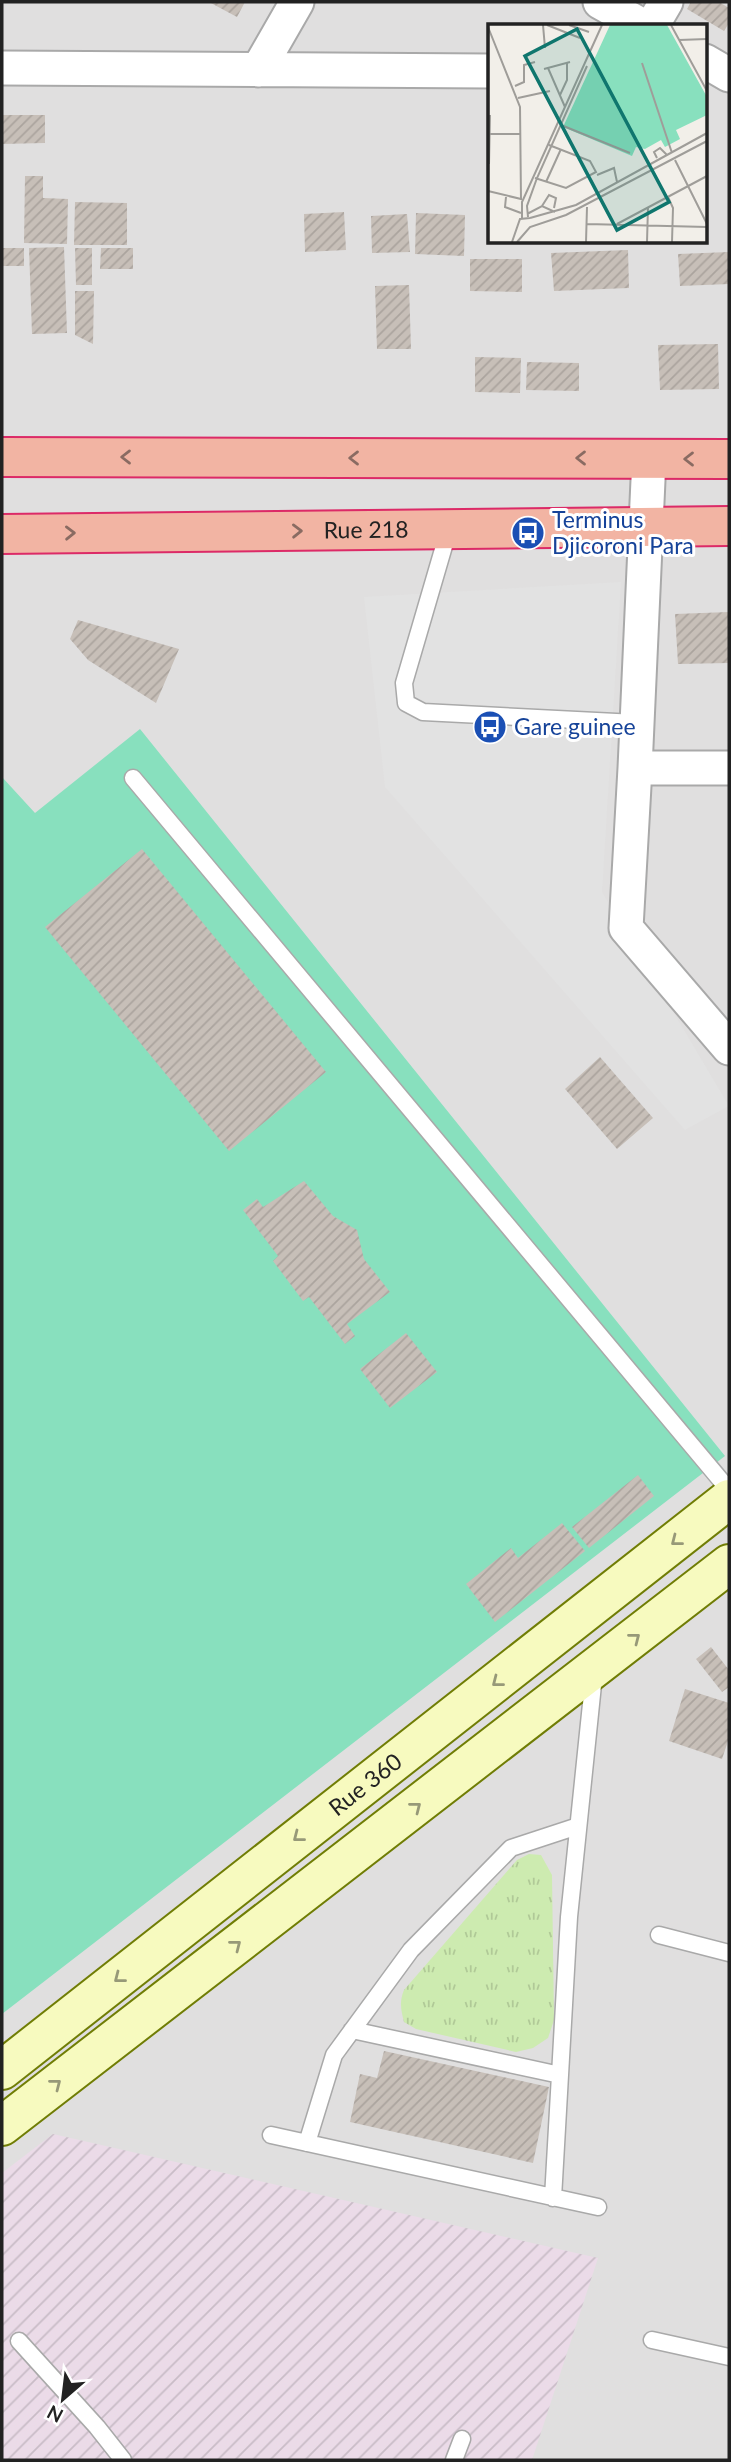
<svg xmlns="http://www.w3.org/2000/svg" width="731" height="2462" viewBox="0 0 731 2462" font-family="Lato,sans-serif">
  <defs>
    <pattern id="industrial-furrows" width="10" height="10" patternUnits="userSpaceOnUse" patternTransform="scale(1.75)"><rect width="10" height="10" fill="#ebdbe8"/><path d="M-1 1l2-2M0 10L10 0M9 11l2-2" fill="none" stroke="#c9bcc7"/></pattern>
    <pattern id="grass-tufts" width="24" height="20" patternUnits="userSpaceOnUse" patternTransform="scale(1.75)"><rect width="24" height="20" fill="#cdebb0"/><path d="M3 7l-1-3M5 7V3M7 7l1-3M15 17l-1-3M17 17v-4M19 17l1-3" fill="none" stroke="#b0c997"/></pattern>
    <pattern id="building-hatch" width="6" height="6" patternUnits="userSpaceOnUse" patternTransform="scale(1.75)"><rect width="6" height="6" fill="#c7bfb8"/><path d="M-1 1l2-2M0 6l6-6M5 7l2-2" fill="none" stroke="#aba49e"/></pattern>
  </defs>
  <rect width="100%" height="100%" fill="#f2efe9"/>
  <path fill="#e0dfdf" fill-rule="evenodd" d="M2,2h727v2458h-727zM490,26h215v216h-215z"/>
  <path fill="url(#industrial-furrows)" d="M53,2134l545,124 -66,202h-530v-287z"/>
  <path fill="url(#grass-tufts)" d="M529,1854l12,1 11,20 2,145 -6,18 -15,10 -17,4 -100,-23 -12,-7c-3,-12 -5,-20 0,-32l113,-130z"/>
  <path fill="#88e0be" d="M140,729l585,727 -723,558v-1237l33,36z"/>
  <path fill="#e2e2e2" d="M621,582l-19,310 127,214 -44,24 -300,-343 -21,-190z"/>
  <path fill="url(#building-hatch)" d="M209,2h36l-8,15z
    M691,2h28l10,6v15l-5,8 -37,-22z
    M2,115h43v28l-43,1z
    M25,176h18v22l25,1 -1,45 -43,-1z
    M75,202l52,1v42h-53z
    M344,212l2,38 -41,2 -1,-38z
    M416,213l49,2 -1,41 -49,-2z
    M407,214l3,38 -38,1 -1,-37z
    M64,247l3,86 -35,1 -3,-86z
    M2,248h22v18h-22z
    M75,248h17v37h-16z
    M101,248h32v21h-33z
    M628,250l1,38 -75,3 -3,-38z
    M729,252v32l-49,2 -2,-32z
    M470,259h52v33l-52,-1z
    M409,285l2,64h-34l-2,-63z
    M75,291h19l-1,53 -18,-9z
    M718,344l1,45 -59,1 -2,-45z
    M475,357l46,1 -1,35 -45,-1z
    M527,362l52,1v28l-53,-1z
    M729,612v51l-51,1 -3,-50z
    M78,620l101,29 -23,54 -68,-43 -18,-21z
    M142,849l184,223 -97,79 -184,-224z
    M600,1057l53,61 -36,31 -52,-60z
    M304,1181l29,35 24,14 7,29 26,33 -43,32 8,12 -10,8 -36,-47 -6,4 -30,-40 5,-5 -35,-46 14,-11 6,8z
    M406,1333l31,39 -47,36 -30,-39z
    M638,1475l16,21 -65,52 -17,-21z
    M562,1523l23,28 -90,71 -29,-38 45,-36 7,10z
    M711,1647l18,23v17l-7,5 -26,-33z
    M685,1689l44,14v35l-7,21 -53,-18z
    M384,2051l165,36 -16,76 -183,-41 10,-48 17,4z"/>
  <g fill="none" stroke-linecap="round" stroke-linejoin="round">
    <defs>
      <path id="service" d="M449,529l-45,154 2,20 17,9 213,11
        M133,778l596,712
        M659,1935l70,18
        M352,2030l208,45
        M271,2135l327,72
        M307,2143l27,-88 77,-105 100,-102 67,-22
        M553,2198l16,-281 25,-242
        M652,2340l77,17
        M19,2341l78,86 26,33
        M454,2460l8,-21"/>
      <path id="minor" d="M600,2l43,24
        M652,26l14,-24
        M705,61l24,14
        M2,68l488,3
        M258,70l39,-68
        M635,768l14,-310
        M729,768h-94l-9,160 103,120"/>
      <g id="secondary">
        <path id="s1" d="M2,2070l727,-571"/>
        <path d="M2,2126l727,-562"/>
      </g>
      <g id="trunk">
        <path d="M2,457l727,2"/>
        <path id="s2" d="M2,534l727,-8"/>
      </g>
    </defs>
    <use href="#service" stroke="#a9a9a9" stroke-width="19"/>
    <use href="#minor" stroke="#a9a9a9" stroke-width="37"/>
    <use href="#secondary" stroke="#707d05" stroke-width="42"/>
    <use href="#trunk" stroke="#dc2a67" stroke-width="42"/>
    <use href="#service" stroke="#fff" stroke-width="16"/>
    <use href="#minor" stroke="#fff" stroke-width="33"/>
    <use href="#secondary" stroke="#f7fabf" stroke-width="38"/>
    <use href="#trunk" stroke="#f2b4a3" stroke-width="38"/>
  </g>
  <defs><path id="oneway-chevron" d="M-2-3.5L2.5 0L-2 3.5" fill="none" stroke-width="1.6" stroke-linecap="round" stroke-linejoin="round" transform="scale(1.75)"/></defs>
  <g stroke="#8a6b62">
    <use href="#oneway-chevron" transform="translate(126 457) rotate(-180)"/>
    <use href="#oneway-chevron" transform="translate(354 458) rotate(-180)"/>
    <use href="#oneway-chevron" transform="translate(581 458) rotate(-180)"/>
    <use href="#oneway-chevron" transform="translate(689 459) rotate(-180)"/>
    <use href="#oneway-chevron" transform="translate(297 531) rotate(-1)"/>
    <use href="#oneway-chevron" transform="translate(70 533) rotate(-1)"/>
  </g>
  <g stroke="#979978">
    <use href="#oneway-chevron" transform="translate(676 1541) rotate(142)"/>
    <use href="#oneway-chevron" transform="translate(635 1638) rotate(-38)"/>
    <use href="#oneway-chevron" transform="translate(497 1682) rotate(142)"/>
    <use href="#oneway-chevron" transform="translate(416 1807) rotate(-38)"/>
    <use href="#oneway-chevron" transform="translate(298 1837) rotate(142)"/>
    <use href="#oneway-chevron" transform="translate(236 1945) rotate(-38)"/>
    <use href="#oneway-chevron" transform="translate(119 1978) rotate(142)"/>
    <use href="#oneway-chevron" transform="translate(56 2084) rotate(-38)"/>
  </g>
  <defs>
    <symbol id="bus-disc" viewBox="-11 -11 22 22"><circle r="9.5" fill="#1a4fb4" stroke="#fff"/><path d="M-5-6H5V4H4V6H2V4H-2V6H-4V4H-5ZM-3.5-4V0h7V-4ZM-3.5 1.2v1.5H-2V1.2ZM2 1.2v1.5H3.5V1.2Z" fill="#fff"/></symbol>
  </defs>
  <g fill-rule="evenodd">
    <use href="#bus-disc" x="509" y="514" width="38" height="38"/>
    <use href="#bus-disc" x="471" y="708" width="38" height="38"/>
  </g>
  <g text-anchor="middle" stroke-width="6" stroke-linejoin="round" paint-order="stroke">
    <g font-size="23" fill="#164399" stroke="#fff" text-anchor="start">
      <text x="552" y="528">Terminus<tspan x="552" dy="26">Djicoroni Para</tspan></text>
      <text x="514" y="735">Gare guinee</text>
    </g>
    <g font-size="23" fill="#222" stroke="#fff">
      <text dy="8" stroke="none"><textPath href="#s2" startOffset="364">Rue 218</textPath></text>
      <text dy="8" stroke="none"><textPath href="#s1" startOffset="462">Rue 360</textPath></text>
    </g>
  </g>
  <g transform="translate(488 24)">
    <rect width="219" height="219" fill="#f2efe9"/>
    <path d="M122,1h57l40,72v18l-31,15 4,9 -15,8 -4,-7 -16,9 -9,-2 -4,9 -69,-29z" fill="#88e0be"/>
    <path fill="none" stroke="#9f9d99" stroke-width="2" d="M55,1l2,23M59,1l33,13M81,1l20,7M183,1l36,66M0,3l32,80 1,93M191,16l28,-1M154,39l30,90M60,44l17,39M56,45l26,-7M27,62l9,-4v-17l11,-3M72,71l7,-15v-17M30,74l32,-7M73,101l69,28M1,110h31M169,134l-3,-6 6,-4 7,7M187,136l32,64M1,140l1,-49M109,151l17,-7 3,14M47,154l31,10 30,-16 -6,-11 -41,-16M58,158l15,-33M0,167l33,8M18,173l-1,10 16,6M180,173l5,11 -1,34M54,182l7,-11 7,3 -2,10M39,190l15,-8 13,6M40,193l-1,-11 10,-28 50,-112M34,194v-16l80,-177M42,194l46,-13 131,-72M99,200l120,3M129,200l90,-48M24,218l8,-23 10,-1M29,218l13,-15 36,-12 141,-74M98,218l1,-35M159,218l1,-35"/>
    <path fill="#0f766e" fill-opacity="0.15" stroke="#0f766e" stroke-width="3.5" d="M89,5l92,173 -52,28 -92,-174z"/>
    <rect width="219" height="219" fill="none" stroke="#222" stroke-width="3.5"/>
  </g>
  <rect width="731" height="2462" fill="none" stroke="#222222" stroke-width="7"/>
  <g transform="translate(63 2399) rotate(208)" stroke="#ffffff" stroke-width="5" paint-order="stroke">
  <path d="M0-5L12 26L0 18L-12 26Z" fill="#222222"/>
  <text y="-10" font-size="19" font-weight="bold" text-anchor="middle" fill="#222222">N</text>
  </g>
</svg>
